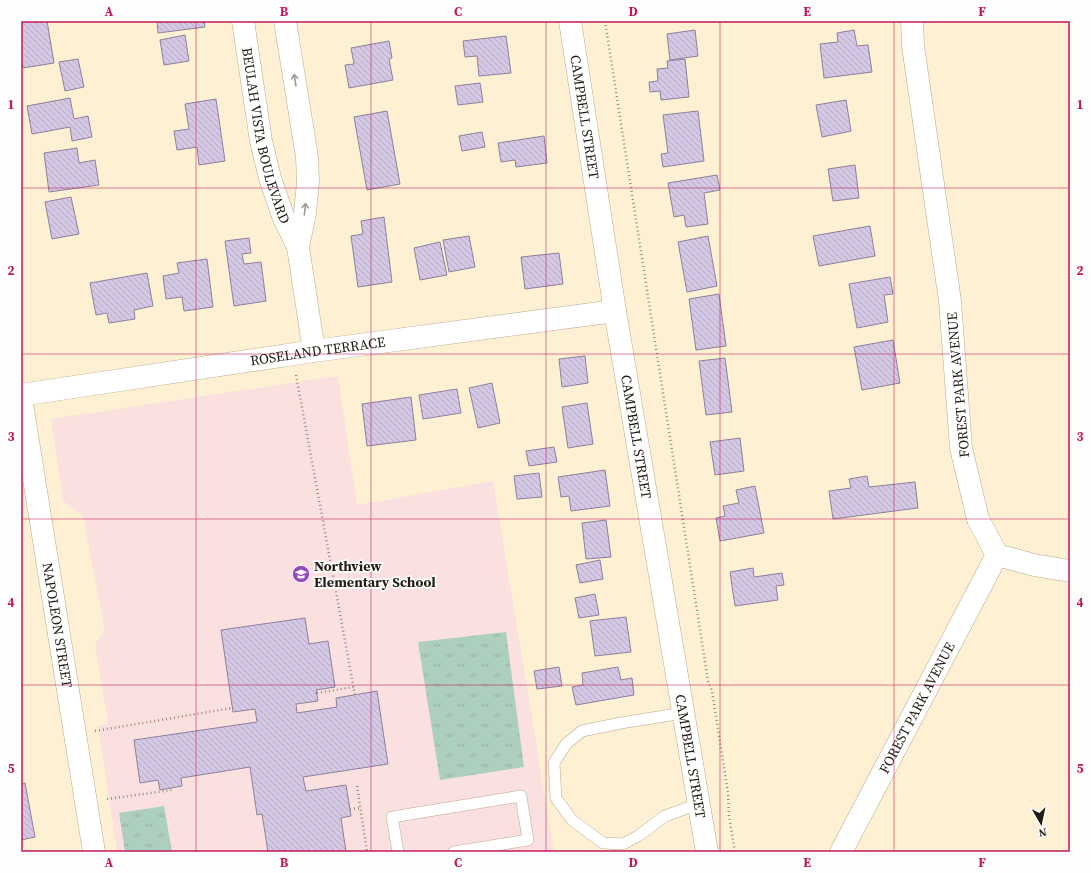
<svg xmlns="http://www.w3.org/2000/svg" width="1091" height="873" viewBox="0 0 1091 873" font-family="'Source Serif 4',serif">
  <defs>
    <pattern id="park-tufts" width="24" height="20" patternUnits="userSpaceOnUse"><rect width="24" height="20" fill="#adcfbe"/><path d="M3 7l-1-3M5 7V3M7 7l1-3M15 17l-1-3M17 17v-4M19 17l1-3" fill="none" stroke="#95b1a2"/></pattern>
    <pattern id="building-back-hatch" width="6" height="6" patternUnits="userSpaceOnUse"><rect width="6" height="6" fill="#d5c8e4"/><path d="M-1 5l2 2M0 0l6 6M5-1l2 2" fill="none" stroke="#b7abc3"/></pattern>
  </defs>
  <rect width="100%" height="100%" fill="#fef0d2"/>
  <path fill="#fbe0e0" d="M338,376l19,129 136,-24 61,371h-437l-19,-126 10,-2 -13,-80 10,-13 -22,-115 -20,-15 -12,-82z"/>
  <path fill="url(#park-tufts)" d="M506,632l18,135 -84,13 -22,-138z
    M164,806l8,46h-47l-6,-39z"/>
  <path fill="url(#building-back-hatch)" stroke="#8d809b" d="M21,21h26l7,42 -31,5 -2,-13z
    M157,21h47l1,6 -47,6z
    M695,30l3,26 -28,4 -3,-26z
    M854,30l3,16 11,-1 4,27 -48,6 -4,-34 18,-2 -1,-9z
    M185,35l4,26 -25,4 -4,-25z
    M506,36l5,37 -32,3 -2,-20 -12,1 -2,-16z
    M389,41l3,17 -3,1 4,21 -44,8 -4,-23 9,-1 -3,-16z
    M78,59l6,28 -19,4 -6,-29z
    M685,59l4,38 -28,3 -1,-9 -10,1 -1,-10 9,-1 -1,-12 11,-1 -1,-7z
    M480,83l3,19 -25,3 -3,-19z
    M70,98l4,21 14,-3 4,21 -20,4 -2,-14 -38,7 -5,-28z
    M216,99l9,62 -26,4 -2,-18 -20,3 -3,-19 15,-2 -4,-25z
    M846,100l5,31 -29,6 -6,-32z
    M387,111l13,73 -33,6 -13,-73z
    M698,111l6,50 -41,6 -2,-13 7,-1 -5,-38z
    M482,132l3,15 -23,4 -3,-15z
    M544,136l3,27 -31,4 -1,-7 -14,2 -3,-19z
    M77,148l2,15 16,-3 4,25 -50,7 -5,-39z
    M855,165l4,33 -26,3 -5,-32z
    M717,175l3,15 -16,3 4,31 -22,3 -2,-12 -10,2 -6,-34z
    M71,197l8,37 -27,5 -7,-37z
    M384,217l8,65 -34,5 -7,-51 12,-2 -2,-13z
    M870,226l5,30 -56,10 -6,-30z
    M469,236l6,31 -26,5 -6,-32z
    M708,236l9,50 -30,6 -9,-50z
    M249,238l2,15 -9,1 2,10 17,-2 5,39 -32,5 -9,-65z
    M440,242l7,33 -27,5 -6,-32z
    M559,253l4,31 -38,5 -4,-32z
    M207,259l6,48 -29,4 -2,-14 -16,2 -3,-23 16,-3 -2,-10z
    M147,273l6,33 -19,4 1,9 -26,4 -2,-10 -11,2 -6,-32z
    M890,277l3,17 -9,1 4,27 -31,6 -8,-44z
    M719,294l7,52 -30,4 -7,-51z
    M893,340l7,43 -38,7 -8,-43z
    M585,356l3,27 -26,4 -3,-28z
    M725,358l7,54 -26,3 -7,-54z
    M492,383l8,40 -22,5 -9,-40z
    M457,389l4,24 -38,6 -4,-24z
    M411,397l5,43 -49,6 -5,-42z
    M587,403l6,41 -25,4 -6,-41z
    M740,438l4,33 -29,4 -5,-33z
    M554,447l3,15 -28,4 -3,-15z
    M605,470l5,36 -39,5 -2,-15 -8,1 -3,-20z
    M539,473l3,24 -25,2 -3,-23z
    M867,476l2,11 46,-5 3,26 -85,11 -4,-28 22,-3 -2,-9z
    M755,486l9,47 -44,8 -4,-23 9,-2 -2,-10 16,-3 -3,-13z
    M606,520l5,37 -25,2 -4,-36z
    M600,560l3,19 -23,4 -4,-18z
    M753,568l1,9 28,-4 2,12 -8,1 2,14 -43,6 -5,-34z
    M595,594l4,21 -20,3 -4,-20z
    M626,617l5,35 -36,4 -5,-35z
    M305,618l4,26 19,-3 7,46 -19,3 2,11 -22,3 1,9 40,-6 -1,-9 41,-7 11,73 -85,13 3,14 40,-6 5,31 -10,2 5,34h-60v-1l-18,1 -6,-38 -5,1 -7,-48 -69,11 1,8 -22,4 -2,-10 -18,3 -6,-43 123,-18 -2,-13 -22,3 -12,-82z
    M559,667l3,19 -25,3 -3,-18z
    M618,667l3,13 11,-2 2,17 -58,10 -4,-18 11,-2 -1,-12z
    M25,783l10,54 -14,3v-56z"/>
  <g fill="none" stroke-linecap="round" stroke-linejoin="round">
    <defs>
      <path id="service" d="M683,713l-62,10 -39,8 -16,13 -12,19 2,35 16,22 31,23 20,1 15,-8 27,-20 33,-12
        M398,852l-6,-35 129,-21 7,44 -74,12"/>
      <g id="minor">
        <path id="s1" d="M243,21l18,120 9,37 13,38 15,31 16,104"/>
        <path d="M285,21l22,136 1,25 -3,31 -7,34"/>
        <path id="s2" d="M21,395l293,-44 301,-40"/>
        <path id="s3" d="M21,398l73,454"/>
        <path d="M997,555l37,10 36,6"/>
        <path id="s4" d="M841,852l156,-297 -19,-36 -17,-71 -11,-147 -37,-255 -1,-25"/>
      </g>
      <g id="secondary">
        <path id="s5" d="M570,21l45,290 92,541"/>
      </g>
    </defs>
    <use href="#service" stroke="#b7a98d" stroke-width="12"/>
    <use href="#minor" stroke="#b7a98d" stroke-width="23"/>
    <use href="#secondary" stroke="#b7a98d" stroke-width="23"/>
    <path stroke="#978d78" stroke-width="2.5" stroke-dasharray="1 3" stroke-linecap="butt" d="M605,21l103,660 4,10 16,102 1,23 6,36
      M296,375l59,320
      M317,693l37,-6
      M95,731l137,-23
      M357,786l10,66
      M107,799l65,-9v-2
      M350,809l10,-1"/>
    <use href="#service" stroke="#fff" stroke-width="11"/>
    <use href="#minor" stroke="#fff" stroke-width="22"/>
    <use href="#secondary" stroke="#fff" stroke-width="22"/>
  </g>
  <defs><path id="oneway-shaft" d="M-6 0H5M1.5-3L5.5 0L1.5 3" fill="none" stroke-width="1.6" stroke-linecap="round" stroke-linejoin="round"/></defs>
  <g stroke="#9c9994">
    <use href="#oneway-shaft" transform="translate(295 80) rotate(-99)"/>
    <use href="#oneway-shaft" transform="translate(305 209) rotate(-83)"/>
  </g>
  <path fill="none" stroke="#c2185b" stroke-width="1" stroke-opacity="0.55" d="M196,21v831M371,21v831M546,21v831M720,21v831M894,21v831M21,188h1049M21,354h1049M21,519h1049M21,685h1049"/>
  <defs>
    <symbol id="school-disc" viewBox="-11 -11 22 22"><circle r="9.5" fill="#9249bc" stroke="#fefefe"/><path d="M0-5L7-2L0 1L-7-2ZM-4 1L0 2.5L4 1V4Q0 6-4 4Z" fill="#fff"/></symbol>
  </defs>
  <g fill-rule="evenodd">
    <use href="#school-disc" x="291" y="564" width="20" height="20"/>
  </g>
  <g text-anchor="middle" stroke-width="3.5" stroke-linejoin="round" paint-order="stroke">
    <g font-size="14" fill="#221d12" stroke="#fefefe">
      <text dy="5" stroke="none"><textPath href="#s5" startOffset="97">CAMPBELL STREET</textPath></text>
      <text dy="5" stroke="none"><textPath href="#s1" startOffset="117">BEULAH VISTA BOULEVARD</textPath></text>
      <text dy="5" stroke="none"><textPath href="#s2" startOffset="300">ROSELAND TERRACE</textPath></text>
      <text transform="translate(958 385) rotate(-95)" y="5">FOREST PARK AVENUE</text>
      <text dy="5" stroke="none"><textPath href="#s5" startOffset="421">CAMPBELL STREET</textPath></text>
      <text dy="5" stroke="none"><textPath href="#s3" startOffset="230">NAPOLEON STREET</textPath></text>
      <text dy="5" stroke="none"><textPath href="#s4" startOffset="163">FOREST PARK AVENUE</textPath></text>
      <text dy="5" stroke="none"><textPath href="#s5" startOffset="745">CAMPBELL STREET</textPath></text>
    </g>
    <g font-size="14" font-weight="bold" fill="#221d12" stroke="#fefefe" text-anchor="start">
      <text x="314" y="571">Northview<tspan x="314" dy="16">Elementary School</tspan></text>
    </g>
  </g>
  <rect width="1091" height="873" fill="none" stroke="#fefefe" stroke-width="44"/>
  <g transform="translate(1041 823) rotate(171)" stroke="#fefefe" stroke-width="3" paint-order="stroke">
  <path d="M0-3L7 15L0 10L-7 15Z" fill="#221d12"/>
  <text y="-6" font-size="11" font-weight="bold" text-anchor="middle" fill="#221d12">N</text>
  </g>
  <rect x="22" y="22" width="1047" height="829" fill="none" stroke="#c2185b" stroke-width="1.5"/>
  <g font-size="13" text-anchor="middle" font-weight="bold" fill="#c2185b">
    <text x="109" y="16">A</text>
    <text x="284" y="16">B</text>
    <text x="458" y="16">C</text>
    <text x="633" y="16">D</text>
    <text x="807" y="16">E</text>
    <text x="982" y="16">F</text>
    <text x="11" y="109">1</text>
    <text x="1080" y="109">1</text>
    <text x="11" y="275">2</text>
    <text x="1080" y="275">2</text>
    <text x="11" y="441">3</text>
    <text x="1080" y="441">3</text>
    <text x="11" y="607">4</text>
    <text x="1080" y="607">4</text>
    <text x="11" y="773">5</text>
    <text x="1080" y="773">5</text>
    <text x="109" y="867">A</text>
    <text x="284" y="867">B</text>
    <text x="458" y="867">C</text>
    <text x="633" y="867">D</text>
    <text x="807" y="867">E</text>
    <text x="982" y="867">F</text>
  </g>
</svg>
